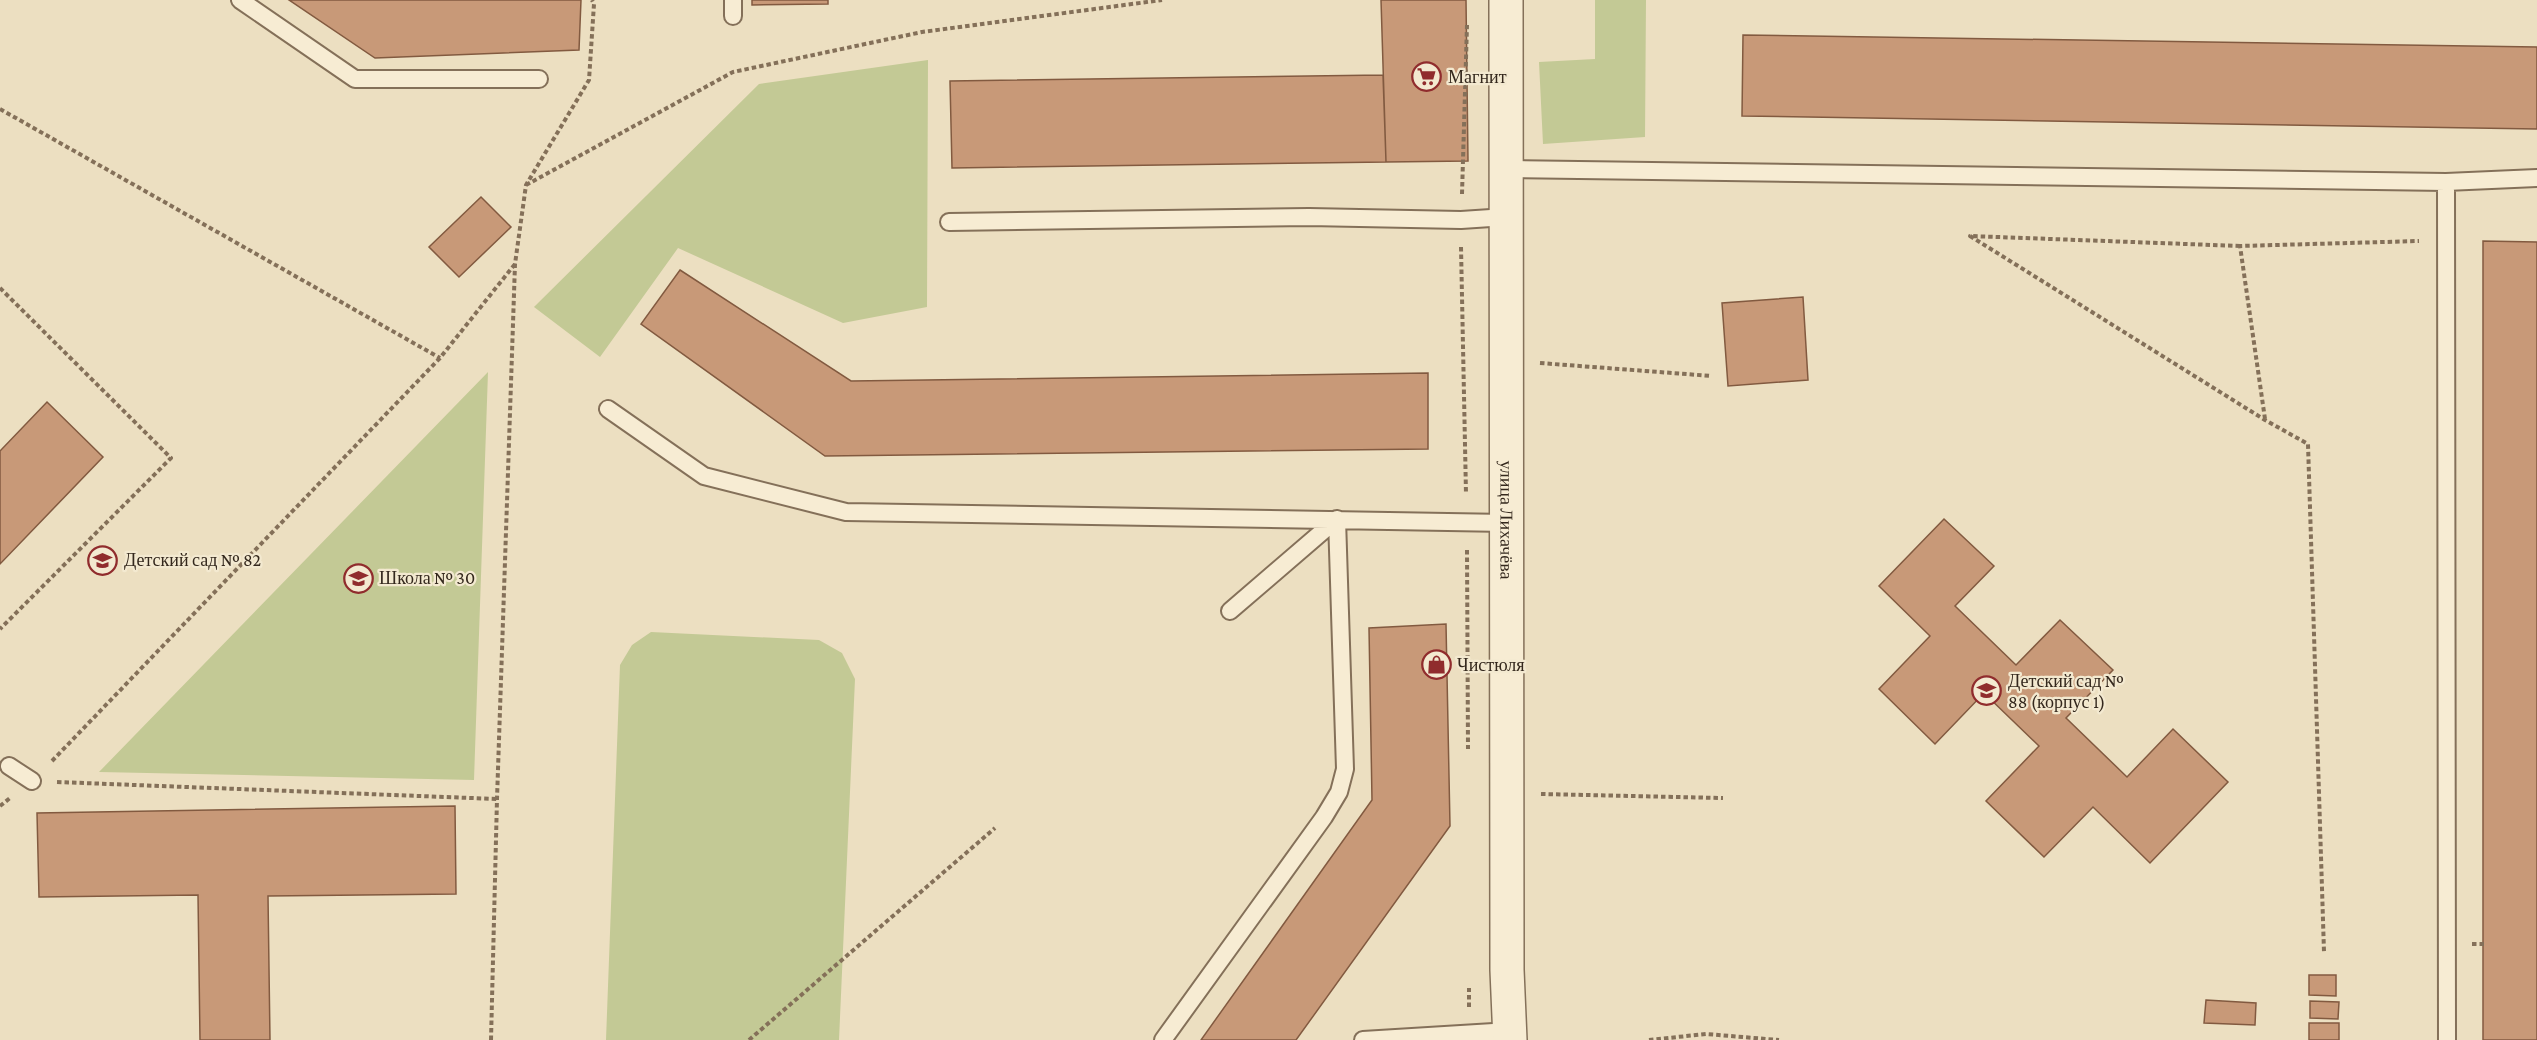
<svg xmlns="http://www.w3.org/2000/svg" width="2537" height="1040" viewBox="0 0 2537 1040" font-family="'Crimson Pro',serif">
  <rect width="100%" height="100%" fill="#ecdfc1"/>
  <path fill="#c3c995" d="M1595,0h51l-1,137 -102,7 -4,-82 56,-3z
    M928,60l-1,247 -84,16 -165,-75 -78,109 -66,-50 225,-223z
    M488,372l-14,408 -375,-8z
    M651,632l168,8 23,13 13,26 -16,361h-233l14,-375 12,-20z"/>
  <path fill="#c89978" stroke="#825a40" stroke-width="1.5" d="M289,0h292l-2,50 -204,8z
    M752,0h76v4l-76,1z
    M1381,0h85l2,161 -82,1z
    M1743,35l794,12v82l-795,-13z
    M1383,75l3,87 -434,6 -2,-87z
    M481,197l30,30 -52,50 -30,-30z
    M2483,241l54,1v798h-54z
    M680,270l171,111 577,-8v76l-603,7 -184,-132z
    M1803,297l5,83 -80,6 -6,-83z
    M47,402l56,55 -103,107v-113z
    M1944,519l50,47 -39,40 61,59 44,-45 53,50 -47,48 61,59 46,-48 55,53 -78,81 -57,-56 -49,50 -58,-56 53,-55 -55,-53 -49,51 -56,-55 51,-53 -51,-50z
    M1446,624l4,202 -154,214h-95l171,-240 -3,-172z
    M455,806l1,88 -188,2 2,144h-70l-2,-145 -159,2 -2,-84z
    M2309,975h27v21l-27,-1z
    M2206,1000l50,3 -1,22 -51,-2z
    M2310,1001l29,1 -1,17 -28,-1z
    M2309,1023h30v17h-30z"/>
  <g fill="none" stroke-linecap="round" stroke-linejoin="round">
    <defs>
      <path id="lane" d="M240,0l115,79h184
        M733,16v-16
        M1506,169l940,13 91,-4
        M2446,182l1,858
        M949,222l360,-5 152,3 45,-3
        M608,409l96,67 142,36 661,11
        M1230,611l107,-92
        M9,766l23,15
        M1163,1040l161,-223 15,-25 6,-23 -8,-250
        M1363,1040l147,-9"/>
      <g id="street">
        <path id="s1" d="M1506,0l1,970 3,70"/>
      </g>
    </defs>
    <use href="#lane" stroke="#847059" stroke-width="20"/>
    <use href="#street" stroke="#847059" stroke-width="36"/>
    <path stroke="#847059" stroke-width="4" stroke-dasharray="4.5 3" stroke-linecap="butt" d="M0,109l440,249
      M526,185l207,-113 189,-40 240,-32
      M1462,194l5,-169
      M2240,246l-270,-10 295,184 43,24 16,508
      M1461,247l5,247
      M0,288l171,170 -171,171
      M1540,363l172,13
      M2265,419l-25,-173 179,-5
      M1467,550l1,199
      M52,761l388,-403 75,-94
      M57,782l440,17
      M1541,794l182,4
      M0,806l10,-8
      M2472,944h12
      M1469,1007v-19
      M491,1040l6,-241 18,-535 11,-79 63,-105 5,-76 -2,-4
      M749,1040l246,-212
      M1649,1040l57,-6 73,6"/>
    <use href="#lane" stroke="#f7ecd3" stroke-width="16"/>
    <use href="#street" stroke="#f7ecd3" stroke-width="33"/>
  </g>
  <defs>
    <symbol id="supermarket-ring" viewBox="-11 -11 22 22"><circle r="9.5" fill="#f3e9d0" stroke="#902c2d" stroke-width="1.5"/><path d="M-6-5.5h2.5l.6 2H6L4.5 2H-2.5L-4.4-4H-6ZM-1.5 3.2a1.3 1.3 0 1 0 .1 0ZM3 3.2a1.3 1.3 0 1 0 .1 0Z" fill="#902c2d"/></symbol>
    <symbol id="school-ring" viewBox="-11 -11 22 22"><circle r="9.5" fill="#f3e9d0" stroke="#902c2d" stroke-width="1.5"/><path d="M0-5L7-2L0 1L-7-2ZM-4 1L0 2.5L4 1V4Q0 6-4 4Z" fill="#902c2d"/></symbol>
    <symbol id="shop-ring" viewBox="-11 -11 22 22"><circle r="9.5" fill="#f3e9d0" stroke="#902c2d" stroke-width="1.5"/><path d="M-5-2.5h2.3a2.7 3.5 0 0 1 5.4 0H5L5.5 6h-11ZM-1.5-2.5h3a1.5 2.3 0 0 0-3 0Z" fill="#902c2d"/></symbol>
  </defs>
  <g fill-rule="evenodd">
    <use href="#supermarket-ring" x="1410" y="60" width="33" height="33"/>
    <use href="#school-ring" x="86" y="544" width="33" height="33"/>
    <use href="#school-ring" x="342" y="562" width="33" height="33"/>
    <use href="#shop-ring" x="1420" y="648" width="33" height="33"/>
    <use href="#school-ring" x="1970" y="674" width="33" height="33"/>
  </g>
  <g text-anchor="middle" stroke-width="4.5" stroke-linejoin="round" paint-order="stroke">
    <g font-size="18" fill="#34281d" stroke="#f3e9d0" text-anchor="start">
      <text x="1448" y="83">Магнит</text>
      <text x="124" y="566">Детский сад № 82</text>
      <text x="379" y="584">Школа № 30</text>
      <text x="1457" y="671">Чистюля</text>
      <text x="2008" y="687">Детский сад №<tspan x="2008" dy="21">88 (корпус 1)</tspan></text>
    </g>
    <g font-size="18" fill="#34281d" stroke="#f3e9d0">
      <text dy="6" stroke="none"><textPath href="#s1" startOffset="520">улица Лихачёва</textPath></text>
    </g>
  </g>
</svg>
